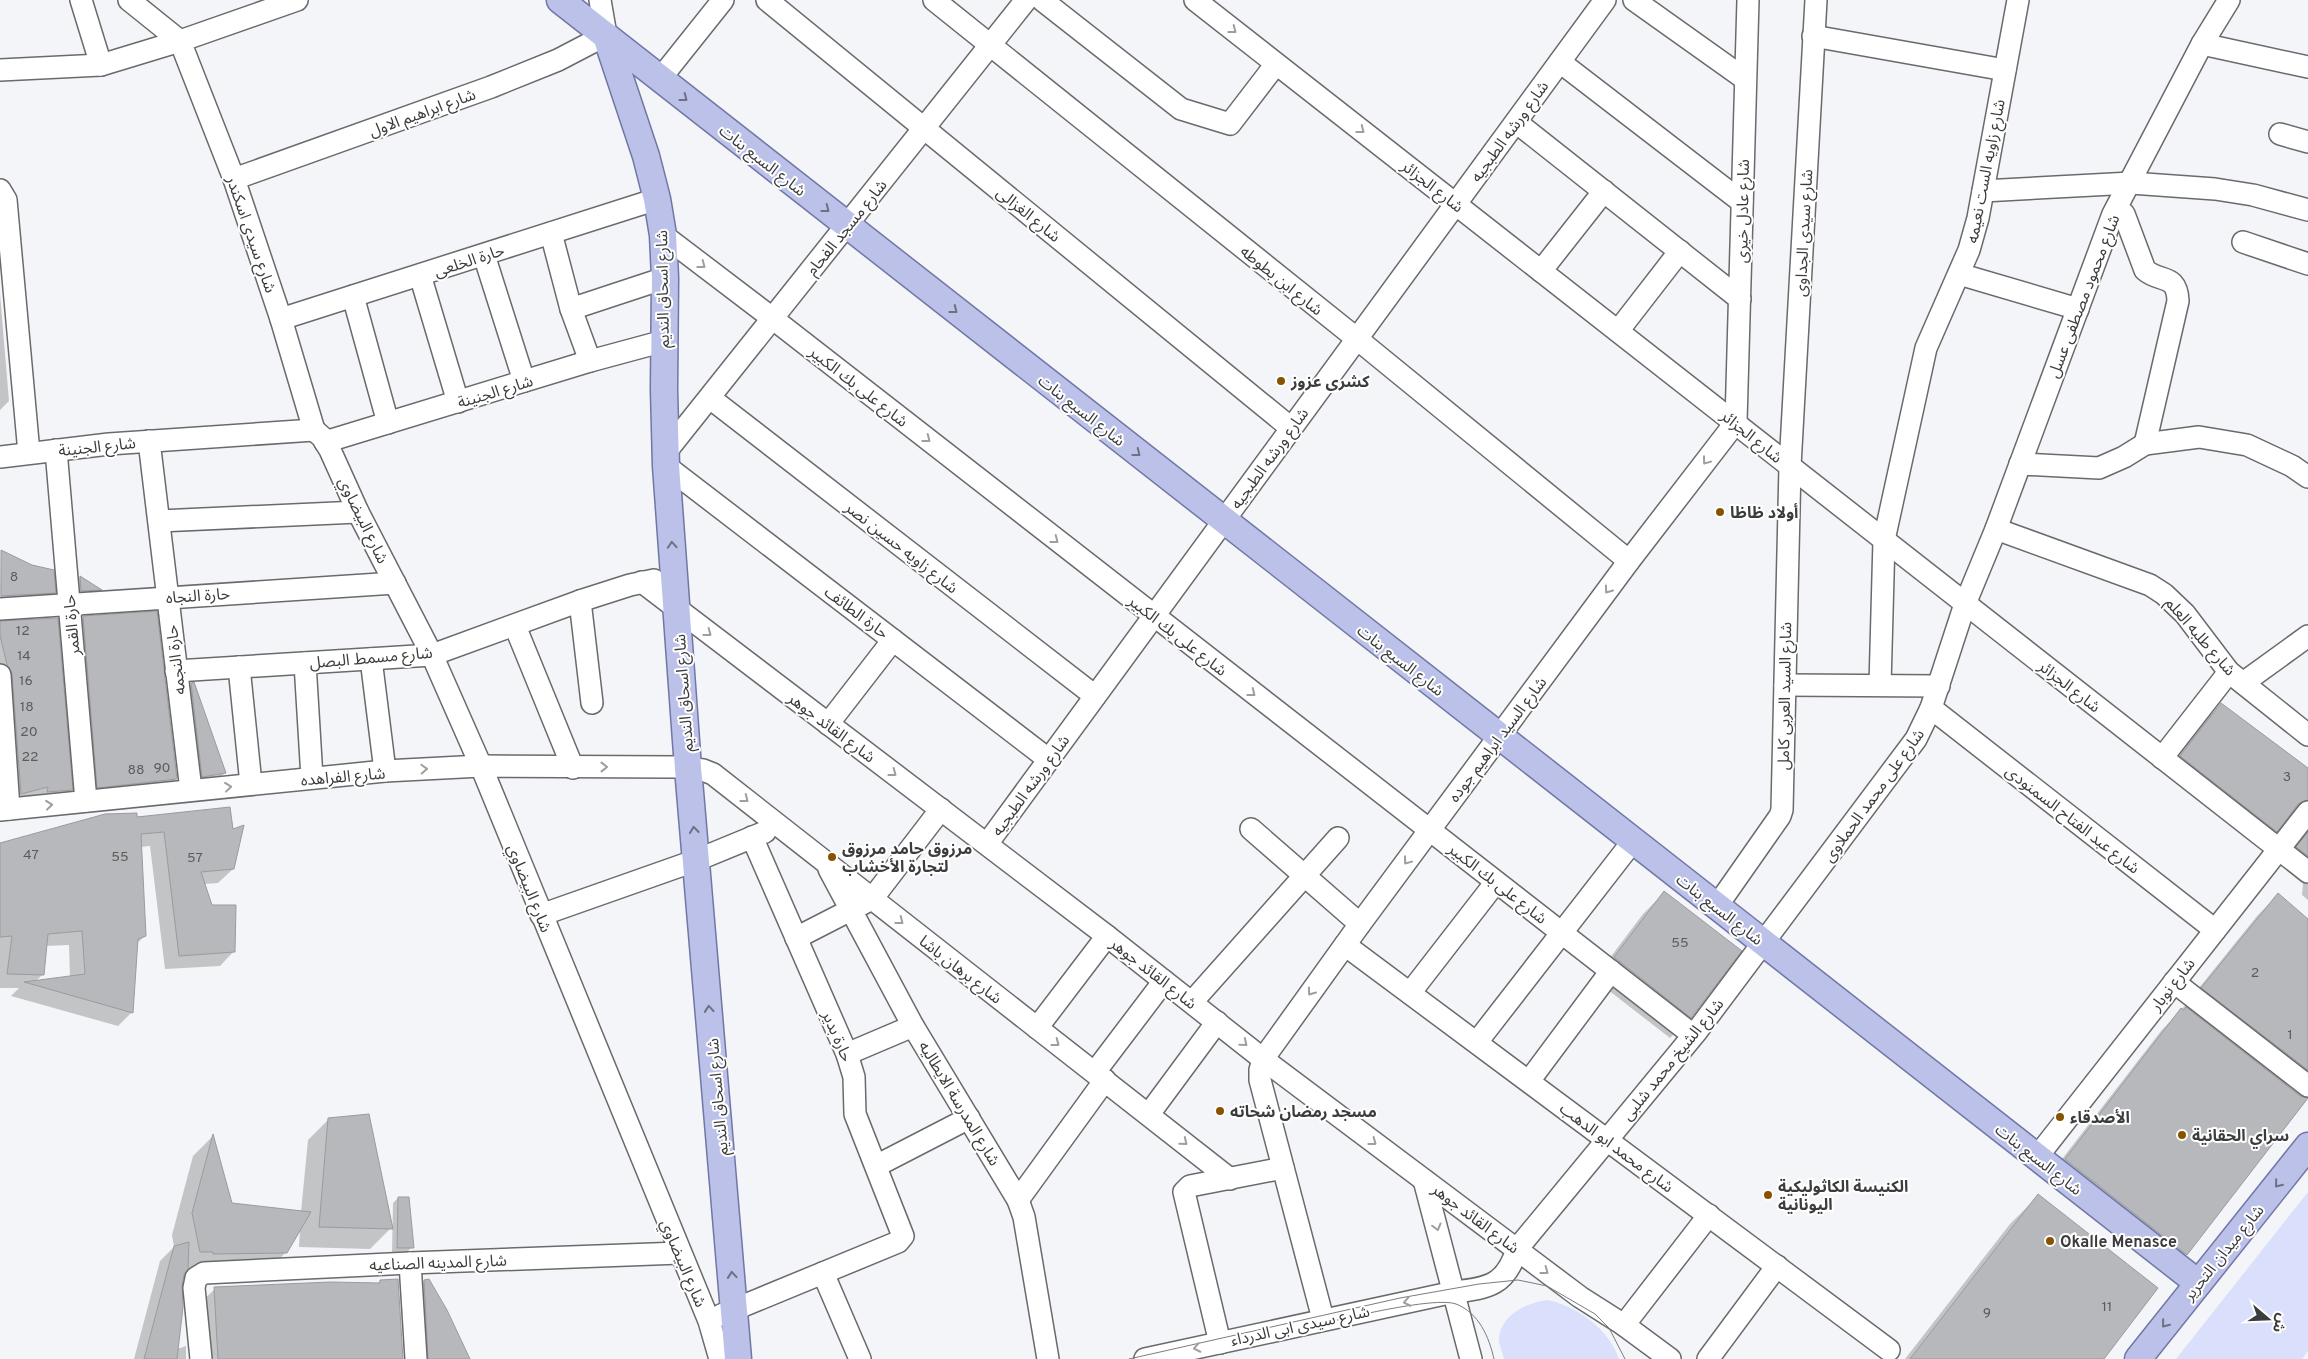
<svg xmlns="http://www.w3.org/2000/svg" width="2308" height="1359" font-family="Overpass,'Noto Sans Arabic',sans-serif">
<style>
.green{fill:#dadffb}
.shadow{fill:#0003;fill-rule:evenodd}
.building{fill:#b7b8bb;stroke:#9a9b9e}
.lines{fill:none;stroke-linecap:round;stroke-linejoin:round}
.minor-casing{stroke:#6a6a6d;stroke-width:24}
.major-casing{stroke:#7177a4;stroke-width:29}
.minor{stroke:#fff;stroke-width:21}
.major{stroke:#bbc1e9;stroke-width:26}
.tram{stroke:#7c7c7e;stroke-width:1}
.oneway{stroke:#9e9e9e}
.oneway2{stroke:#6f7182}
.poi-dot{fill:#885200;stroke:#fff;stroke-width:2}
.labels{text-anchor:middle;stroke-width:4;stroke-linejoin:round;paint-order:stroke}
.number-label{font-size:14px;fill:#5b5b5c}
.street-label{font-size:16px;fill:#3c3c3d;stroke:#fff}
.poi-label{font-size:16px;font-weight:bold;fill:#3c3c3d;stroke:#fff;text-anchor:start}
</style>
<rect width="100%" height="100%" fill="#f4f5f8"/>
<g class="green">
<polygon points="2308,1192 2308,1351 2302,1359 2176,1359"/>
<path d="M1547 1300C1577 1306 1609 1329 1619 1359H1504C1503 1353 1499 1346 1499 1340 1500 1315 1526 1303 1547 1300Z"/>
</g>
<g class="shadow">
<polygon points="0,294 9,401 0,410"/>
<polygon points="1,551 31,567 54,592 44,603 0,606"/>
<polygon points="80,577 100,590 91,600 71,601 70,587"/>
<polygon points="83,617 176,779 162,792 84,801 70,631"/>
<polygon points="0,622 71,790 57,804 7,808 0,706"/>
<polygon points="191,684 225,773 214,783 192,787 181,694"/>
<polygon points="2221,704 2308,771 2308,900 2302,895 2303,884 2280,865 2301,838 2303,826 2291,816 2287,817 2259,848 2163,773 2204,722"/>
<path d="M229 808 233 869 218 883 204 884 211 906 234 951 220 966 165 969 150 846 140 847 145 936 136 944 132 1012 118 1026 11 996 19 988H0V844L135 818ZM69 945 70 977 35 982 43 974 45 946Z"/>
<polygon points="1664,893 1690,1017 1670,1038 1594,979 1643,914"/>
<polygon points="2278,895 2308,920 2308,1098 2186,1254 2165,1275 2045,1181 2161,1031 2182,1009 2257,916"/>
<polygon points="329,1119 391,1228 370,1249 299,1247 300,1229 286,1252 265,1274 184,1272 177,1349 186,1346 186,1359 134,1359 160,1261 174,1247 172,1235 193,1156 213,1136 231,1204 301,1212 308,1140"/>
<polygon points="2038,1196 2102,1359 1905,1359 2010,1224"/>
<polygon points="398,1198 412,1247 407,1252 392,1253 393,1203"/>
<polygon points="380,1281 402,1359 202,1359 199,1304 215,1289 377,1284"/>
<polygon points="424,1281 468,1359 412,1359 409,1296"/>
</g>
<g class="building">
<polygon points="1,550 32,565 54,570 56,593 1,596"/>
<polygon points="80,576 102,590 81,591"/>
<polygon points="157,611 177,779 97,788 83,616"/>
<polygon points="58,618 73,790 47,792 48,787 21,794 12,674 7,665 0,635 0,621"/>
<polygon points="194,682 226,773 202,777 191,683"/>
<polygon points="2221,703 2308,768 2308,800 2298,804 2277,832 2180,756"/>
<polygon points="230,807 233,829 244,825 234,869 201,872 212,905 236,905 235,952 179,956 164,832 141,834 146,936 138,939 133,1013 24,982 85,974 82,931 48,934 44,975 7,974 12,936 0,937 0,843 105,814 137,813 137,817"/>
<polygon points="2308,832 2308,856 2296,847"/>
<polygon points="1664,891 1742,951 1691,1018 1614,957"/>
<polygon points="2278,893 2308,919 2308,1070 2201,988"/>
<polygon points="2186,1007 2300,1096 2308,1098 2187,1255 2065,1159 2181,1008 2184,1010"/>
<polygon points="369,1114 393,1229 319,1227 328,1118"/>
<polygon points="213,1134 232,1203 311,1212 287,1253 213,1254 213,1252 200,1252 192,1213"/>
<polygon points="2038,1194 2158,1288 2104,1359 1910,1359"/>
<polygon points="398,1197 409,1197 414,1248 397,1248"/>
<polygon points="189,1242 188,1269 184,1275 182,1286 183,1307 177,1359 144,1359 174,1246"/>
<polygon points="398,1279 403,1359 218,1359 214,1287 330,1282 380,1283 380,1280"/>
<polygon points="429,1279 447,1310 470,1359 428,1359 424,1280"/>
</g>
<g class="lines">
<defs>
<g id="minor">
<polyline points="81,0 101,65"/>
<polyline points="129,0 180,41 234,179 281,319 314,430"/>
<polyline points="767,0 1291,428"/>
<polyline points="934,0 1356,338 1629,561"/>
<polyline points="1042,0 1181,109 1230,124 1276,64"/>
<polyline points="1195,0 2308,872"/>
<polyline points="1634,0 1745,79"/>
<polyline points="1813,36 2005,70"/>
<polyline points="2202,44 2308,67"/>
<polyline points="1560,62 1742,202"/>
<polyline points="0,70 101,65 180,41 297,0"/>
<polyline points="660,79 723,0"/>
<polyline points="1516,122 1740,299"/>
<polyline points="2280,134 2308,142"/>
<polyline points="234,179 491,87 558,60 606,35 600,0"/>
<polyline points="0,190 6,200 29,453"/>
<polyline points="1983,191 2131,183 2215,189 2253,195 2308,210"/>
<path d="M2116 209 2124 214 2145 270C2160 283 2177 273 2178 301L2145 444"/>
<polyline points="551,233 571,309 590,361"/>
<polyline points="663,235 772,318 1693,1035"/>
<polyline points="2243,242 2308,264"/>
<polyline points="484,255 524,381"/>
<polyline points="1541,271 1604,191"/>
<polyline points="1959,274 2078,309"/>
<polyline points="420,275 458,402"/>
<polyline points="353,296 388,423"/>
<polyline points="571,309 665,278"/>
<polyline points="281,319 657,199"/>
<polyline points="1618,331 1680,251"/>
<polyline points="710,398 1095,696"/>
<polyline points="314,430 322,437 330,450 358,512 432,655 481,766 709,1321 720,1359"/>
<polyline points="149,441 191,790"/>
<polyline points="325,442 590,361 664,341"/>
<polyline points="56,450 86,801"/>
<polyline points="665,453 1026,0"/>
<polyline points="0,457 109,444 314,430"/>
<polyline points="2020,464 2099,468 2124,457 2145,444 2199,437 2247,445 2292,466 2308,477"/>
<polyline points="666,466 1048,759"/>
<polyline points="159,521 358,512"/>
<polyline points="1996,529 2150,585 2164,594 2185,614 2229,672 2308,735"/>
<polyline points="642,582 1107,936 1263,1059 1580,1297 1624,1325 1670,1359"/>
<polyline points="580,601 592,703"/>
<polyline points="0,609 395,583"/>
<polyline points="515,626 573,768"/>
<polyline points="371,659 385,771"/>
<polyline points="305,663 312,778"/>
<polyline points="239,667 251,784"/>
<polyline points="176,671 432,655 580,601 630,585 654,580"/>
<polyline points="0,675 9,809"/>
<polyline points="2243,683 2308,636"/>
<polyline points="1785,685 1939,686"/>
<polyline points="1880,685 1884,540 1926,348 1969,250 1978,218 2018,0"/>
<polyline points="1931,708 2215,930"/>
<polyline points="828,724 893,640"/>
<polyline points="2162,758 2229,672"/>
<polyline points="0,810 385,771 481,766 677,767 703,770 713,774 1230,1179"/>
<polyline points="1251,829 1360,924"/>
<polyline points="987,844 1605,0"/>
<polyline points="829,869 913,1026 1018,1200 1024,1217 1048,1359"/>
<polyline points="1717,906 1780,816 1782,810 1790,466 1816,0"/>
<polyline points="541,915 697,860 765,832"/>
<polyline points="796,938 872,899 941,809"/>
<polyline points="1345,945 1889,1350"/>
<polyline points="2174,982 2308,1086"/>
<polyline points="1410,993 1496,882"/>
<polyline points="1192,1002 1338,838"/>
<polyline points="1037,1028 1107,936"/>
<polyline points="1477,1042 1633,841"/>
<polyline points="847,1054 913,1026"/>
<polyline points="1095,1072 1164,981"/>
<polyline points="1529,1081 1611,971"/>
<polyline points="1149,1114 1217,1022"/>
<polyline points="2037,1157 2308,812"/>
<polyline points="876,1166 969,1118"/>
<polyline points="1424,1180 1471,1359"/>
<polyline points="1018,1200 1105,1080"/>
<polyline points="410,1263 416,1359"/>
<polyline points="823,1273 860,1359"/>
<polyline points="721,1315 898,1242 903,1236 855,1114 854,1077 847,1054 752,837"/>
<polyline points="1323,1319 1260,1080 1260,1070 1263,1059 1360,924 1629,561 1736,422 1748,0"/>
<polyline points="1624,1325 1709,1215"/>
<polyline points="1220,1343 1184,1192 1190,1186 1283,1168"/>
<polyline points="201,1359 194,1288 196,1278 204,1273 410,1263 680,1253"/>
<path d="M1145 1359 1454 1292C1489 1288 1506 1285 1517 1249L1697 1031 1916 739 1931 708 1965 604 1996 529 2113 214 2202 44 2229 0"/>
<polyline points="1708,1359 1777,1266"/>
</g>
<g id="major">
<polyline points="560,0 2198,1283"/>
<polyline points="606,36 646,156 657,199 663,235 665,278 664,390 666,466 688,768 738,1359"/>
<polyline points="2138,1359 2308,1146"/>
</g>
</defs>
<use href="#minor" class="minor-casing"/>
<use href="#major" class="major-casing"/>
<use href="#minor" class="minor"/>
<use href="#major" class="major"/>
<g class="tram">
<path d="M1316 1325C1342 1319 1435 1296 1456 1304 1479 1313 1489 1337 1494 1359"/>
<polyline points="1129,1359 1400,1298 1479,1284 1518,1280 1547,1286 1595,1314 1609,1328 1625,1359"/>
</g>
</g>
<defs><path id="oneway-chevron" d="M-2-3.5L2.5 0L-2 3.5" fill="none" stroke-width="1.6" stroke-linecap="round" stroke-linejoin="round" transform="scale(1.25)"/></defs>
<g class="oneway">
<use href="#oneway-chevron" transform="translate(1233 30) rotate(38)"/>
<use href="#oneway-chevron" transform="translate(1361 130) rotate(38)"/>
<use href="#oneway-chevron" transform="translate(702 265) rotate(37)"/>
<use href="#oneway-chevron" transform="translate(927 439) rotate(38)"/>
<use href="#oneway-chevron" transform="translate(1706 461) rotate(127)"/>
<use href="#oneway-chevron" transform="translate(1055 540) rotate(38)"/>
<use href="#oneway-chevron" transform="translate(1608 590) rotate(126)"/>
<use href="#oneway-chevron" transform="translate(708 633) rotate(37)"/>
<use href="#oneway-chevron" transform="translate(1252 693) rotate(38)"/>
<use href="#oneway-chevron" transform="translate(604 767)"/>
<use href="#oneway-chevron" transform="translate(424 769) rotate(-3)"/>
<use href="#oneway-chevron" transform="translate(893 773) rotate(37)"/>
<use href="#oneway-chevron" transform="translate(228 787) rotate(-6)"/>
<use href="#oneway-chevron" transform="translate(745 799) rotate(38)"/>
<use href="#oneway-chevron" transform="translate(49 805) rotate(-6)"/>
<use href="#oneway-chevron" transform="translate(1407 861) rotate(127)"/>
<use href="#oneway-chevron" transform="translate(900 921) rotate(38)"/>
<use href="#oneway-chevron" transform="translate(1311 992) rotate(126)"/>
<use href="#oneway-chevron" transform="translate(1056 1043) rotate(37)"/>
<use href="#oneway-chevron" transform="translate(1244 1043) rotate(39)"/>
<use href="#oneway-chevron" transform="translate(1184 1142) rotate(39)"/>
<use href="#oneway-chevron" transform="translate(1373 1142) rotate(37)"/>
<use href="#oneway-chevron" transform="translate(1437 1227) rotate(75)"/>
<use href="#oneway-chevron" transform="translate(1545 1271) rotate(37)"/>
<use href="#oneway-chevron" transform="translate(1407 1302) rotate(168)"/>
<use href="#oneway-chevron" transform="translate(1197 1348) rotate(168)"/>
</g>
<g class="oneway2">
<use href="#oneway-chevron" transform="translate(684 98) rotate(38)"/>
<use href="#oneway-chevron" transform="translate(826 209) rotate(38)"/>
<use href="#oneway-chevron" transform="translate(954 310) rotate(38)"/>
<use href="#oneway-chevron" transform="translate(1137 453) rotate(38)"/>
<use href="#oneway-chevron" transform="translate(672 545) rotate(-94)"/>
<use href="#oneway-chevron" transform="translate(694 830) rotate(-96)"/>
<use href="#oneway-chevron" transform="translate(709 1009) rotate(-95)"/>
<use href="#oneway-chevron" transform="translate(2278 1184) rotate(129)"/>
<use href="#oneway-chevron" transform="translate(732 1275) rotate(-95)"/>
<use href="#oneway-chevron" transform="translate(2165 1324) rotate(129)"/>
</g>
<g class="poi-dot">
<circle cx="1281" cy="381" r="5"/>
<circle cx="1720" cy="512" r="5"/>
<circle cx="832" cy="857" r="5"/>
<circle cx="1220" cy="1111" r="5"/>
<circle cx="2060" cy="1117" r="5"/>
<circle cx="2182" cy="1135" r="5"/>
<circle cx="1768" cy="1195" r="5"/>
<circle cx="2050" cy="1241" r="5"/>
</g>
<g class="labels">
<g class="number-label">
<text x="14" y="581">8</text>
<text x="23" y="635">12</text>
<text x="24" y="660">14</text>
<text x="26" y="685">16</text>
<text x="27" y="711">18</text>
<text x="29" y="736">20</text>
<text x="30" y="761">22</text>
<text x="162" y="772">90</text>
<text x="136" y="774">88</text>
<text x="2287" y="781">3</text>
<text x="31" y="859">47</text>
<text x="120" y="861">55</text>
<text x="195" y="862">57</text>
<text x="1680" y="947">55</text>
<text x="2255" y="977">2</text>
<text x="2290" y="1039">1</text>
<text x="2107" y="1311">11</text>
<text x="1987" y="1317">9</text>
</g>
<g class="street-label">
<text transform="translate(422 112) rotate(-20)" y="6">شارع ابراهيم الاول</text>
<text transform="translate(1509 131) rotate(-54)" y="6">شارع ورشه الطبجيه</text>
<text transform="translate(763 160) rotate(38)" y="6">شارع السبع بنات</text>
<text transform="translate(1985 171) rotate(-79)" y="6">شارع زاويه الست نعيمه</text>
<text transform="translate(1433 186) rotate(38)" y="6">شارع الجزائر</text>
<text transform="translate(1742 211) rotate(-89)" y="6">شارع عادل خيرى</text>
<text transform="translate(1029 214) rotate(39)" y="6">شارع الغزالى</text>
<text transform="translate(846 227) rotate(-51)" y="6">شارع مسجد الفحام</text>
<text transform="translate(1803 233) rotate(-87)" y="6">شارع سيدى الجداوى</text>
<text transform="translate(252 234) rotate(71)" y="6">شارع سيدى اسكندر</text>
<text transform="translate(469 260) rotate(-18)" y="6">حارة الخلعى</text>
<text transform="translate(1282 280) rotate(39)" y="6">شارع ابن بطوطه</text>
<text transform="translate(662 289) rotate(-91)" y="6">شارع اسحاق النديم</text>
<text transform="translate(2083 296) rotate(-69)" y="6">شارع محمود مصطفى عسل</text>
<text transform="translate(859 386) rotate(38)" y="6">شارع على بك الكبير</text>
<text transform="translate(495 391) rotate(-17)" y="6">شارع الجنينة</text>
<text transform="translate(1082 410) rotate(38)" y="6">شارع السبع بنات</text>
<text transform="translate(1752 436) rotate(39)" y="6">شارع الجزائر</text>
<text transform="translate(97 446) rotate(-6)" y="6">شارع الجنينة</text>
<text transform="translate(1269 458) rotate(-54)" y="6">شارع ورشه الطبجيه</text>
<text transform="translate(364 520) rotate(64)" y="6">شارع البيضاوي</text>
<text transform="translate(902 547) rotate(38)" y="6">شارع زاويه حسين نصر</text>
<text transform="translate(198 595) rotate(-4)" y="6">حارة النجاه</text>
<text transform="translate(857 612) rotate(37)" y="6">حارة الطائف</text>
<text transform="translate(71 625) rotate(-95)" y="6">حارة القمر</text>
<text transform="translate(1178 635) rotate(38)" y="6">شارع على بك الكبير</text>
<text transform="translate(2201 636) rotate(49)" y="6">شارع طلبه العلم</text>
<text transform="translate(371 657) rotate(-5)" y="6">شارع مسمط البصل</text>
<text transform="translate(175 660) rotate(-97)" y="6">حارة النجمه</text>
<text transform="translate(1401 660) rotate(38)" y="6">شارع السبع بنات</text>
<text transform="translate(2070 686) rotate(38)" y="6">شارع الجزائر</text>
<text transform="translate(683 693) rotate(-94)" y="6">شارع اسحاق النديم</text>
<text transform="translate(1784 696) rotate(-89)" y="6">شارع السيد العربى كامل</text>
<text transform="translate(832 727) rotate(37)" y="6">شارع القائد جوهر</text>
<text transform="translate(1497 739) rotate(-53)" y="6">شارع السيد ابراهيم جوده</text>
<text transform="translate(343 776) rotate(-5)" y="6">شارع الفراهده</text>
<text transform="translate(1030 785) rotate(-54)" y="6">شارع ورشه الطبجيه</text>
<text transform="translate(1873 795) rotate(-54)" y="6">شارع على محمد الحملاوى</text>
<text transform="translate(2073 819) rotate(38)" y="6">شارع عبد الفتاح السمنودى</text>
<text transform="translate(1498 883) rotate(38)" y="6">شارع على بك الكبير</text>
<text transform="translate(530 888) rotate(68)" y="6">شارع البيضاوي</text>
<text transform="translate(1720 909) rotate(38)" y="6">شارع السبع بنات</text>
<text transform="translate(961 969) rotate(38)" y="6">شارع برهان باشا</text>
<text transform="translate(1154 973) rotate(38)" y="6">شارع القائد جوهر</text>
<text transform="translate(2172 984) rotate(-52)" y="6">شارع نوبار</text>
<text transform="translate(838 1036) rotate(67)" y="6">حارة بدير</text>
<text transform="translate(1672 1059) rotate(-51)" y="6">شارع الشيخ محمد شلبى</text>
<text transform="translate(717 1097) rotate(-95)" y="6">شارع اسحاق النديم</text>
<text transform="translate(960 1103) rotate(59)" y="6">شارع المدرسة الايطاليه</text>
<text transform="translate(1617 1147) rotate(37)" y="6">شارع محمد ابو الدهب</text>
<text transform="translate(2039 1159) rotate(38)" y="6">شارع السبع بنات</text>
<text transform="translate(1476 1218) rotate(37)" y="6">شارع القائد جوهر</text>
<text transform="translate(2223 1252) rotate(-51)" y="6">شارع ميدان التحرير</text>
<text transform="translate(438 1262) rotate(-2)" y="6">شارع المدينه الصناعيه</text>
<text transform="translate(684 1263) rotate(67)" y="6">شارع البيضاوي</text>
<text transform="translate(1300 1325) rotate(-12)" y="6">شارع سيدى ابى الدرداء</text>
</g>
<g class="poi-label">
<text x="1291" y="387">كشرى عزوز</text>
<text x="1730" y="518">أولاد ظاظا</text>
<text x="842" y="854">مرزوق حامد مرزوق<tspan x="842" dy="18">لتجارة الأخشاب</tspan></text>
<text x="1230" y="1117">مسجد رمضان شحاته</text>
<text x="2070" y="1123">الأصدقاء</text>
<text x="2192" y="1141">سراي الحقانية</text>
<text x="1778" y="1192">الكنيسة الكاثوليكية<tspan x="1778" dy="18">اليونانية</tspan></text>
<text x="2060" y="1247">Okalle Menasce</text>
</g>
</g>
<g transform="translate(2268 1319) rotate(109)" stroke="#ffffff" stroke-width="4" paint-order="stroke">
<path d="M0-4L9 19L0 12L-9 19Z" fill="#3c3c3d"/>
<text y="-8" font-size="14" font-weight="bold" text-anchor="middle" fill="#3c3c3d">ش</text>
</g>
</svg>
